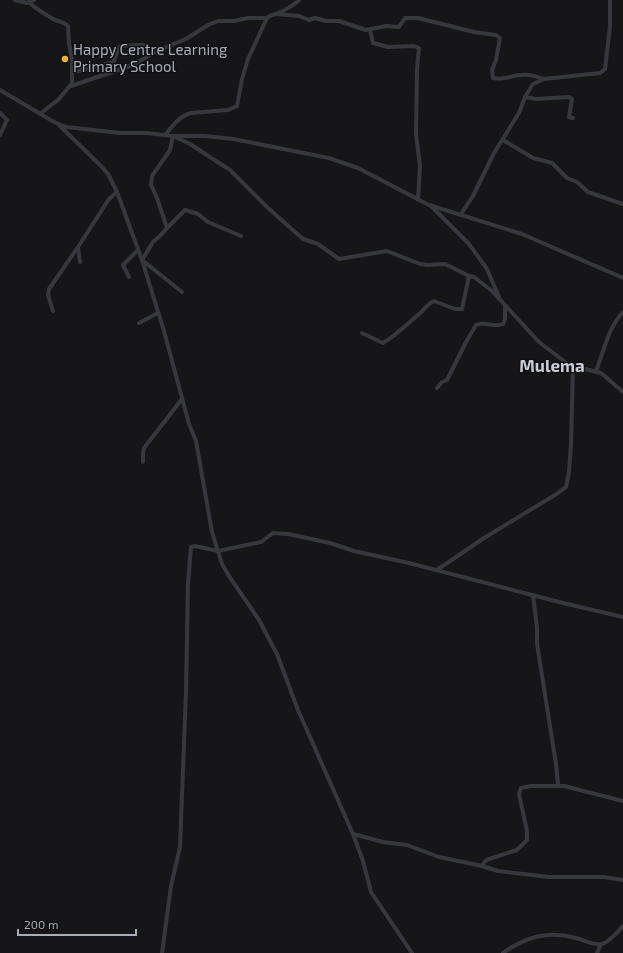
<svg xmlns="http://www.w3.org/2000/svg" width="623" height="953" font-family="'Exo 2',sans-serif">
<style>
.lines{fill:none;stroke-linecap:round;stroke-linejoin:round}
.minor{stroke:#37383d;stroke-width:4}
.poi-dot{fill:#f2b134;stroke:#111113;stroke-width:1.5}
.labels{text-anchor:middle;stroke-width:3;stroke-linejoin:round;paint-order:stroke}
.poi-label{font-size:15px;fill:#a8adb8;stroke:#111113;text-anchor:start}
.quarter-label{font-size:17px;font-weight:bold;fill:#c9ccd4;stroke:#111113}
</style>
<rect width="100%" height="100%" fill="#161618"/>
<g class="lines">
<g class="minor">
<polyline points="15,0 27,3 34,0"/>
<path d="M29 2C33 7 48 16 53 19 59 22 63 21 68 26L69 43 72 60V83L59 99 40 114"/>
<path d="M276 14 299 16 309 20 315 18 326 21H339L366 30 386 26 399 27 405 18H418L474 32 496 35 500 38 496 60 492 70 493 78C507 81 509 75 522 75 530 74 537 77 544 79"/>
<polyline points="370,30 373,43 388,47 414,46 419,48 417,69 416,134 420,166 418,200"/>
<polyline points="72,73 74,72 110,63 113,64 119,47 121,46 144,45"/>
<polyline points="71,86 133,65 159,50 186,39 208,25 218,21 234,21 248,18 267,18"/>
<polyline points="0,90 54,122 66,127 120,133 147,133 173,136 205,136 233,139 329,158 358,168 429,205 522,234 623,278"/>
<polyline points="525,97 536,99 569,97 572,99 569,117 573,118"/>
<polyline points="0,113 7,120 0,135"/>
<polyline points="59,125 101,166 108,174 117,192 142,260 164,331 189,424 196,441 212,532 222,564 229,576 259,620 277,654 298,710 353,834 363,861 371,892 412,953"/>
<path d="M166 134C173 125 180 116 191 113L228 110 237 106 242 79 248 59 267 18C270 15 272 15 276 14 282 12 294 5 299 0"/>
<polyline points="503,140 533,158 552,163 567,178 577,182 588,192 623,204"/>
<polyline points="430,205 469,244 487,269 499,297"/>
<polyline points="461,214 473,196 494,153 519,113 525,97 533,84 544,79 600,73 605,69 610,27 610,0"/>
<polyline points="167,228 185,210 198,214 208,222 241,236"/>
<polyline points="78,248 80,262"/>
<polyline points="129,277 123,265 138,250"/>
<polyline points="182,292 142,260 153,242 161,235 167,228 157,198 151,185 152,176 170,150 173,136 190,144 230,170 268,208 303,239 318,244 339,259 387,251 420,264 428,265 445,264 469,276 474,277 492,291 539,342 569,365 601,373 623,392"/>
<polyline points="53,311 48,295 49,289 78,247 109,199 117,192"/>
<polyline points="139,323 158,313"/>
<path d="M362 333 383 343C396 335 406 325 418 315 424 310 427 304 434 301L455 309H462L469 276"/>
<path d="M596 371C604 351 608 328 623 312"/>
<path d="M437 388 442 382 447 380 466 342 476 325C485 321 494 328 503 324L505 319V306"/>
<polyline points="143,462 143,453 144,448 182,399"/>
<polyline points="437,570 484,538 555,495 566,487 569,472 571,444 573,366"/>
<polyline points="533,595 537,628 537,644 556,764 558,785"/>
<polyline points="353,834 383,842 407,845 439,857 482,866 498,871 549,877 604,877 623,880"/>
<polyline points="482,866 485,861 489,859 517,850 527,840 527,831 519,794 521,788 531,786 564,786 623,801"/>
<polyline points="162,953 171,886 180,847 186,692 188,584 191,547 195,546 218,551 261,542 273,533 288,534 330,543 354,551 409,563 559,602 623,617"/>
<path d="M503 953C526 937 548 930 576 938 584 940 594 946 602 944 611 941 617 932 623 926"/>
<polyline points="597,953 601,944"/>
</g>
</g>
<circle class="poi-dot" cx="65" cy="59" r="4"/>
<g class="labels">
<g class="poi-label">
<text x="73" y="55">Happy Centre Learning<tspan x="73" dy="17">Primary School</tspan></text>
</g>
<g class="quarter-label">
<text x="552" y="372">Mulema</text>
</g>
</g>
<path d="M18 929v6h118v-6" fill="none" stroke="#a8adb8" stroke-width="2"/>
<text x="24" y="929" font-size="12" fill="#a8adb8" stroke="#111113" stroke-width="3" paint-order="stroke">200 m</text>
</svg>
